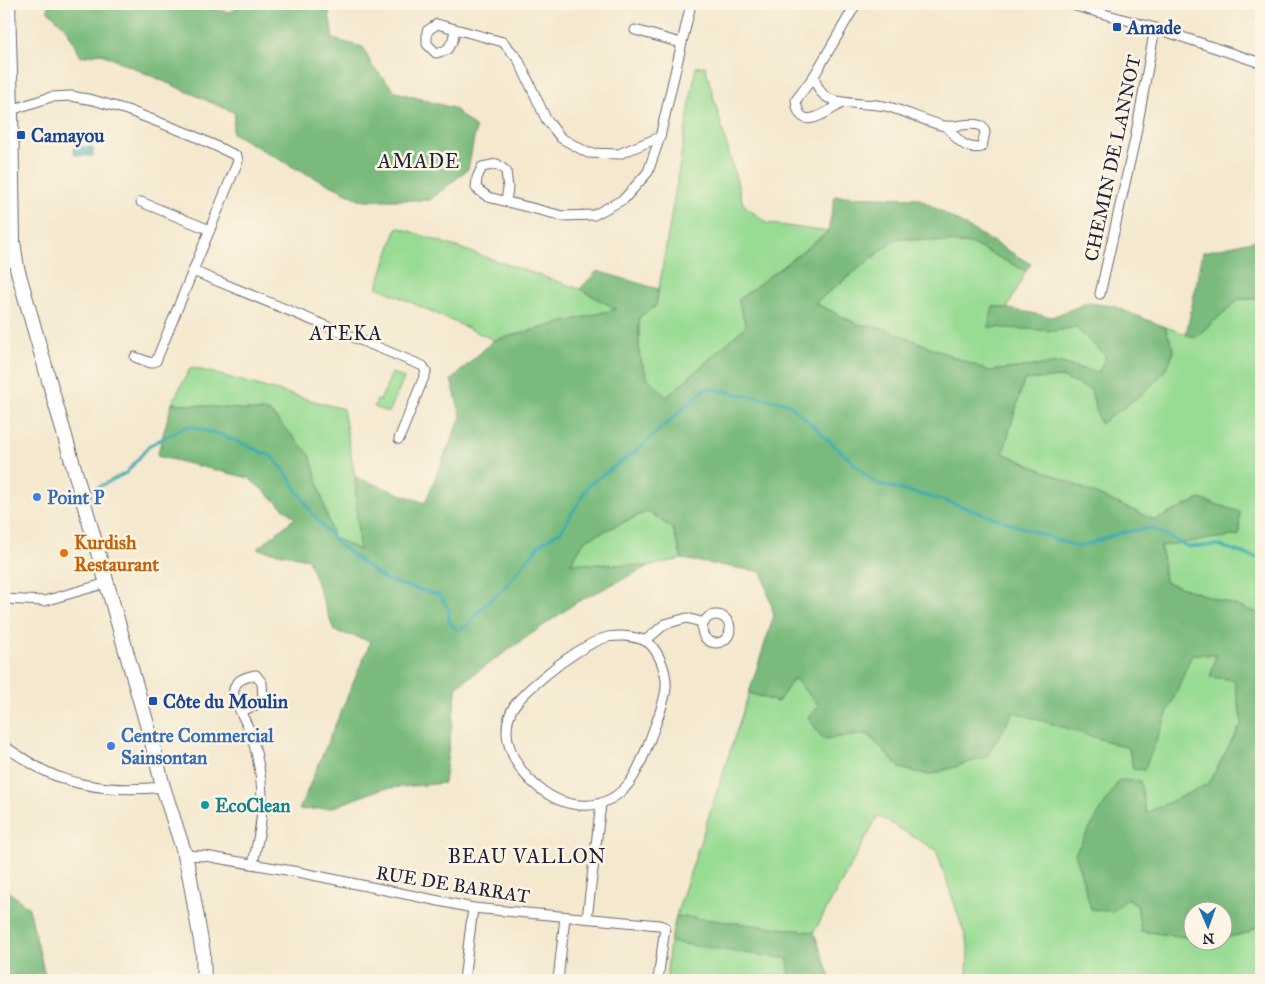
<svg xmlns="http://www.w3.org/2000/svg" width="1265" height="984" font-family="'IM FELL Great Primer',serif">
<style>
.green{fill:#98db93;stroke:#5d7e67}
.forest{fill:#7abb7d;stroke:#4e6e5c}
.water{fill:#3bacb4;stroke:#2e6778}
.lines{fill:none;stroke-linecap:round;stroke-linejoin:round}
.stream{stroke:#3bacb4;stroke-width:3}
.street-casing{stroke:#6c676e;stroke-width:11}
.primary-casing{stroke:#6c676e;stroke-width:16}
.street{stroke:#fff;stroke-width:9}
.primary{stroke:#fff;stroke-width:14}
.transit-dot{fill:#1a4fb4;stroke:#fcf5e5;stroke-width:2}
.shop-dot{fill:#3f7fe0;stroke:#fcf5e5;stroke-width:2}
.food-dot{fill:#e8710a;stroke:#fcf5e5;stroke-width:2}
.culture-dot{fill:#0f9aa8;stroke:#fcf5e5;stroke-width:2}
.labels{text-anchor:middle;stroke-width:5;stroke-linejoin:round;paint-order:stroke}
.transit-label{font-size:19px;font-weight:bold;fill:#164399;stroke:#fcf5e5;text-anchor:start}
.street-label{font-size:19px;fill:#22223b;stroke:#fcf5e5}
.shop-label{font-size:19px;font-weight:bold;fill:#366cbe;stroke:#fcf5e5;text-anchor:start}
.food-label{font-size:19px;font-weight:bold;fill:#c56008;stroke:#fcf5e5;text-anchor:start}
.culture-label{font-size:19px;font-weight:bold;fill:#0d838f;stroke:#fcf5e5;text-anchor:start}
.neighbourhood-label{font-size:20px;letter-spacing:1px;fill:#22223b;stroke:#fcf5e5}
</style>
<rect width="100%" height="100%" fill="#fcf5e5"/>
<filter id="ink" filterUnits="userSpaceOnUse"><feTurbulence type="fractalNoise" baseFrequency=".02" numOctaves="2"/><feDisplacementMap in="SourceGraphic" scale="10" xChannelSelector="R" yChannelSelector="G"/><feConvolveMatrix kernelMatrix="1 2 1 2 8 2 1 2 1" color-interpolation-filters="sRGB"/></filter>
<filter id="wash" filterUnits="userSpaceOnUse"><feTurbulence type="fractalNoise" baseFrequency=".0096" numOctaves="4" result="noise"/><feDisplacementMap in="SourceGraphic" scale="20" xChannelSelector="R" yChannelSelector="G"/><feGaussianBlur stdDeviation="1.12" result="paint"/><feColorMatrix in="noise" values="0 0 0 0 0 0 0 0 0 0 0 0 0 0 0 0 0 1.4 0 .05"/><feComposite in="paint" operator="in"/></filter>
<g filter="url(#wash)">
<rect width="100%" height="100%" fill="#f4e8ce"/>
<g class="green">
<polygon points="705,66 743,204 766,223 828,232 738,300 746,326 667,397 647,377 639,355 639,317 656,306 696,67"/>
<polygon points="397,227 580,289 616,309 494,340 377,287"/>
<polygon points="897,238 972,244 1026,271 1007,309 993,306 1055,331 1075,327 1106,356 1098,373 1061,363 989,371 883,328 857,324 815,303"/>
<polygon points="1239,299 1261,299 1261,614 1165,582 1161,545 1239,535 1200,499 1155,520 1003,453 1024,380 1061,377 1091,390 1100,423 1173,349 1165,327 1196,337"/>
<polygon points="191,367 343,409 355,477 359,550 333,537 310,455 270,412 172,403"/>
<polygon points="392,373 404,378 389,413 374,407 377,400 380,401"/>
<polygon points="648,511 673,529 682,559 649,566 570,563 585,540"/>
<polygon points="1192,654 1216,655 1234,679 1242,723 1208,784 1146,813 1112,912 1127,898 1137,905 1141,931 1192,938 1192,942 1222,942 1223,938 1248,933 1261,924 1261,980 967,980 968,944 936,850 878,816 814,932 676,916 749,693 778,702 794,678 819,706 823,739 868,734 900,768 929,775 986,757 1014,711 1129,748 1133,769"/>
<polygon points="670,942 788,959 790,980 666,980"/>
</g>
<g class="forest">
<polygon points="48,4 187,4 189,6 230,12 244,4 328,5 333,39 363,47 372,66 396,92 453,108 476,128 468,169 430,200 361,200 293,167 232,133 235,113 100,53 81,57 66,28 48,11"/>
<path d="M835 196 918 198 1031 264 1026 271 972 244 897 238 815 303 857 324 883 328 989 371 1061 363 1098 373 1106 356 1075 327 1055 331 988 327 993 306 1052 317 1087 303 1113 306 1165 327C1167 334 1173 343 1173 350 1172 378 1121 409 1100 424L1091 390 1061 377 1024 380 1003 453 1155 520 1200 499 1240 512 1239 535 1161 546 1165 582 1261 614V888L1255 898 1261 924 1248 933 1223 938 1222 912H1192V938L1141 931 1137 905 1128 898 1112 912 1091 909 1075 853 1119 780 1140 781 1146 813 1208 784 1242 723 1234 680 1210 677 1216 655 1192 654 1144 770 1133 769 1129 748 1014 712 986 757 929 775 900 768 868 734 823 739 808 717 819 706 794 678 778 702 749 693 774 615 762 572 682 559 673 529 648 511 585 540 571 563 649 566 577 602 457 686 444 783 381 789 331 808 299 810 371 641 334 631 308 559 257 549 295 518 249 478 157 456 172 403 270 412 310 455 333 537 359 550 355 477 425 503 461 416 451 380 494 340 616 309 580 289 597 271 658 289 656 306 639 317V355L647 377 667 397 746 326 738 300 828 232Z"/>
<polygon points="1261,239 1261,299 1239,299 1196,337 1186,335 1203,252"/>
<polygon points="4,888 29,908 46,980 4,980"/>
<polygon points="676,916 814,932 831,980 790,980 788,959 670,942"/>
</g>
<polygon class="water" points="74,147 93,147 93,156 75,155 73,151"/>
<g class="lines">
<polyline class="stream" points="93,490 126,473 150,445 187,426 219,434 271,456 283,469 312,513 336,542 385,580 439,595 449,609 449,621 457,630 468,625 480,609 506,586 540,544 561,531 589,485 637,450 706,388 788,403 875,483 946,501 1078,547 1124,532 1152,528 1188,547 1217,545 1261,559"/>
</g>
</g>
<g filter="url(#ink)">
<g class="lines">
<defs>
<g id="street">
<path d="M856 4 814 76C816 84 820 94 828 98 846 106 869 102 889 107 907 112 925 121 944 126 957 128 969 121 982 126L985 132 982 147C964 151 957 138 946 126"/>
<polyline points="1068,4 1155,28 1261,63"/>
<polyline points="455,29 453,40 447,50 436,53 427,44 427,31 437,24 503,42 518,59 546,119 561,138 588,153 619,154 660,137"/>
<polyline points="635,30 681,43"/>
<path d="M814 76 796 100C799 134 825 113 842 103"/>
<polyline points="4,110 11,110 51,97 71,96 93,100 127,110 192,135 237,156 238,161 156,361 151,363 135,357"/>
<polyline points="506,201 508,188 506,171 497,164 482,167 477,178 476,188 488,197 563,216 594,215 624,199 648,172 660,137 691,4"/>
<polyline points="141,202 210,230"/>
<polyline points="193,271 423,366 426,372 399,439"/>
<polyline points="1100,294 1135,139 1155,28"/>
<polyline points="4,599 44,601 107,583"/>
<circle cx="716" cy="629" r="14"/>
<path d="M623 636C632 637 644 638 651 645 660 655 667 673 666 687 665 702 657 720 652 734 646 750 640 768 630 782 606 813 568 811 539 788 516 770 496 735 514 706 523 693 535 684 547 674 560 663 590 641 608 637 613 636 618 636 623 636Z"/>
<polyline points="645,641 665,624 687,618 704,623"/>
<path d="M241 711 254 706 263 697 262 683 256 675C244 677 232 681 234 695 234 702 248 725 251 734 257 754 262 778 262 799 263 821 257 843 253 864"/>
<path d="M4 746C18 755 32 765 47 772 82 789 125 791 163 787"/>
<polyline points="185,855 205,856 298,872 473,908 659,925 665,927 658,980"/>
<polyline points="587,918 601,804"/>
<polyline points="464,980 473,908"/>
<polyline points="558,980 565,917"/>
</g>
<polyline id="primary" points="8,4 11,110 13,242 17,268 152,742 163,787 185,855 190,878 203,953 204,980"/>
</defs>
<use href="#street" class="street-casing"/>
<use href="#primary" class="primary-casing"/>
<use href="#street" class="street"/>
<use href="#primary" class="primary"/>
</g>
</g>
<g class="transit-dot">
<rect x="1112" y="22" width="10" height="10" rx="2.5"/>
<rect x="16" y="130" width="10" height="10" rx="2.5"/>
<rect x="148" y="696" width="10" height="10" rx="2.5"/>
</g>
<g class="shop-dot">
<circle cx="37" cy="497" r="5"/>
<circle cx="111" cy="746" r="5"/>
</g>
<circle class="food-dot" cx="64" cy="553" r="5"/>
<circle class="culture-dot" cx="205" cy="805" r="5"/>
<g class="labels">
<g class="transit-label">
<text x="1127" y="34">Amade</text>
<text x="31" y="142">Camayou</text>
<text x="163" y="708">Côte du Moulin</text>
</g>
<g class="street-label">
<text transform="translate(1112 158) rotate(-78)" y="7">CHEMIN DE LANNOT</text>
<text transform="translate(453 884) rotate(9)" y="7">RUE DE BARRAT</text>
</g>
<g class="shop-label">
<text x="47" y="504">Point P</text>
<text x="121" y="742">Centre Commercial<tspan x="121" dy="22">Sainsontan</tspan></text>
</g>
<g class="food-label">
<text x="74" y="549">Kurdish<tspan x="74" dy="22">Restaurant</tspan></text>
</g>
<g class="culture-label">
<text x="215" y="812">EcoClean</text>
</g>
<g class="neighbourhood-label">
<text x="419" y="168">AMADE</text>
<text x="346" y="340">ATEKA</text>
<text x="527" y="863">BEAU VALLON</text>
</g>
</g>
<rect width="1265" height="984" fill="none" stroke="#fcf5e5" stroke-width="20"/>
<g transform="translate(1208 926) rotate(178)"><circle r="24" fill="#fcf5e5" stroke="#a5a1a1"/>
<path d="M0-4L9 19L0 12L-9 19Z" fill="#1f6fb2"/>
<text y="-8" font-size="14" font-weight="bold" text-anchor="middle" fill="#22223b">N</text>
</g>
</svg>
